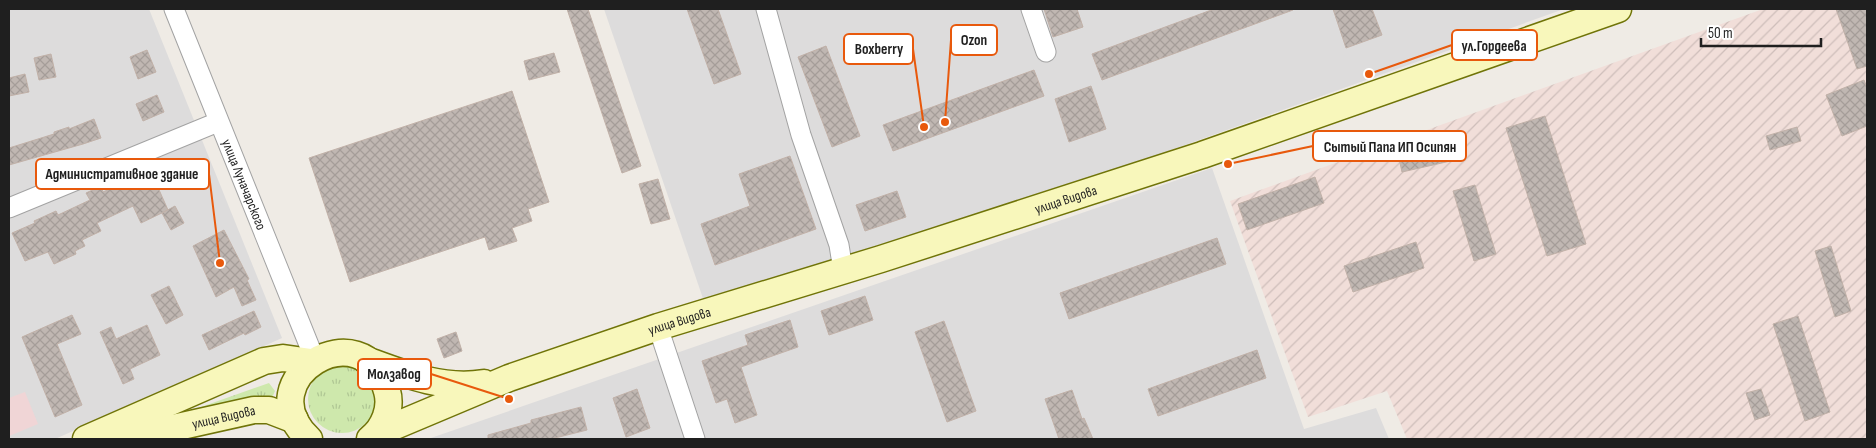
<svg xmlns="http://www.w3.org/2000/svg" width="1876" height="448" font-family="'Sofia Sans Condensed',sans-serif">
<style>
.residential{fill:#dddcdc}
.commercial{fill:#f0d5d6}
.military{fill:url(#military-furrows)}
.grass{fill:url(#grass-tufts)}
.building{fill:url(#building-cross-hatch);stroke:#c1b1a8}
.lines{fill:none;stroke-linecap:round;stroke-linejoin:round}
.street-casing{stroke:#a3a3a3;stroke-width:21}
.secondary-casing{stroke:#707408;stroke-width:29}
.street{stroke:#fff;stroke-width:19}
.secondary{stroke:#f8f7bb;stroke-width:26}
.labels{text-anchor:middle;stroke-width:4.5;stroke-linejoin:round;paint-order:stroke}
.street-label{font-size:14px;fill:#1f1f1f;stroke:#fff}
.leader{fill:none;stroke:#e8590c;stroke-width:2}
.callout-dot{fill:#e8590c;stroke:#fff;stroke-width:2}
.callout{fill:#fff;stroke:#e8590c;stroke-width:2}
.callout-label{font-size:15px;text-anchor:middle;font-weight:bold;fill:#1f1f1f}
</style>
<defs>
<pattern id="military-furrows" width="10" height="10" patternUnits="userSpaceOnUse" patternTransform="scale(1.25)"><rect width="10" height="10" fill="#f1ded9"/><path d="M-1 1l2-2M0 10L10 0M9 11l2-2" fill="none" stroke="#cebeba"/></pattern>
<pattern id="grass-tufts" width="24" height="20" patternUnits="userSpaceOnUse" patternTransform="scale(1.25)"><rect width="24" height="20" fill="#cee8ac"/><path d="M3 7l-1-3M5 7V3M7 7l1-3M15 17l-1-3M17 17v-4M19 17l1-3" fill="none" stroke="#b0c794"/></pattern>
<pattern id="building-cross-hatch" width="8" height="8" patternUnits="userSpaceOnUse" patternTransform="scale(1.25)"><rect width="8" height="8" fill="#c0b7b2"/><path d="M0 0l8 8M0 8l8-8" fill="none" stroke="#a59d99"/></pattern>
</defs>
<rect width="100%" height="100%" fill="#efebe5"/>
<g class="residential">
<polygon points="9,9 149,9 282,338 55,439 9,439"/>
<polygon points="604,9 1564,9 709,316"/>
<polygon points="1212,168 1304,429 1376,408 1389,439 428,439"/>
</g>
<polygon class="commercial" points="25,392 38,424 9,436 9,398"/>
<polygon class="military" points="1763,9 1867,9 1867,439 1407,439 1387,391 1308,417 1230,201"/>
<g class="grass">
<circle cx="342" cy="399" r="34"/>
<polygon points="269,383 275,391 272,398 125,434"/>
</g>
<g class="building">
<polygon points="567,9 588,9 641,166 622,173"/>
<polygon points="687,9 718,9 741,74 714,84"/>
<polygon points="1044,9 1077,9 1083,27 1053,37"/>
<polygon points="1214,9 1293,9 1293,10 1102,80 1092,54"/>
<polygon points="1333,9 1372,9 1382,35 1346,48"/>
<polygon points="1836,9 1867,9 1867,66 1857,69"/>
<polygon points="826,46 860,136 832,147 798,57"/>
<polygon points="147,50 156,72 138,79 130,57"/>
<polygon points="554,53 560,72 529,80 524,61"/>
<polygon points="51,54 56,77 39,80 34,58"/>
<polygon points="1034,70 1044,96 893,151 883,125"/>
<polygon points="25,74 29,92 9,96 9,78"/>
<polygon points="1864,80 1867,88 1867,126 1842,136 1826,95"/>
<polygon points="1091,86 1106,129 1069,142 1055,99"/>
<polygon points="512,91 549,202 528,209 532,221 512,228 517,241 489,250 485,237 350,282 309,158"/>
<polygon points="157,95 164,112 143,121 136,104"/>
<polygon points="1545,116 1586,244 1547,256 1506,128"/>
<polygon points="94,119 101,138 83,144 9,165 9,148 54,134 54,132 69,127 69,129"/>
<polygon points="1797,127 1801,141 1770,150 1766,136"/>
<polygon points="1449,133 1455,160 1402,172 1396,145"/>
<polygon points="790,156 816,229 715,265 701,224 750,206 739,174"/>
<polygon points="167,163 173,176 156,183 168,210 141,223 133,206 97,223 101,231 82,240 85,246 75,251 76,254 54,264 48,252 25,261 12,233 35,223 34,221 56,211 58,215 90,200 86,193 101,186 103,192"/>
<polygon points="1315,177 1324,203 1247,230 1238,204"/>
<polygon points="658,179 670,219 651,224 639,184"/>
<polygon points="1475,185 1496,254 1474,261 1453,191"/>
<polygon points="897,191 906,217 865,231 856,205"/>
<polygon points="175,206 184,223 171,230 162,213"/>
<polygon points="224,230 249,279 247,280 256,300 242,306 234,287 216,297 193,246"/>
<polygon points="1217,238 1226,264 1069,319 1060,293"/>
<polygon points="1416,242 1424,268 1353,292 1344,266"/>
<polygon points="1831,246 1851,311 1835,317 1815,251"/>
<polygon points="169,286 183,315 166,324 151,295"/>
<polygon points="865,296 873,320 829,335 821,311"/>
<polygon points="254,311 261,327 245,335 244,333 209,350 202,335"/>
<polygon points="72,315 81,334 57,344 82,405 55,417 22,337"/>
<polygon points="1798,316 1830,412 1805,421 1773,324"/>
<polygon points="790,320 798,347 741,367 757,415 735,423 727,399 716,403 702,361 748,345 745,335"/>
<polygon points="944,321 976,411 947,422 915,332"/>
<polygon points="147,325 160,355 130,369 134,379 123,384 100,332 111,327 116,339"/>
<polygon points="456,332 462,351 444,358 437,339"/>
<polygon points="1257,350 1266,378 1158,416 1148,389"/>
<polygon points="637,389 650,428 626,437 613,398"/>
<polygon points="1761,389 1770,415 1755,420 1746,393"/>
<polygon points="1072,390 1082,419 1084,418 1093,439 1059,439 1045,399"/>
<polygon points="581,407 587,430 551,439 488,439 488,435 531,423 531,420"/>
</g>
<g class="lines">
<defs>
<g id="street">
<path id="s1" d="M174 9 315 360"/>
<polyline points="766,9 801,135 839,245 843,270"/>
<polyline points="1031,9 1046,52"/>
<polyline points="9,208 218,122"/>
<polyline points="658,327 695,439"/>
</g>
<g id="secondary">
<path d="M366 360C404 374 443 390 484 383"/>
<path id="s2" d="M376 434 509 378 658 327 881 259 1202 155 1618 9"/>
<polyline points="86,439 264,361 283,358 311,362"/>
<path id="s3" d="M124 439 254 410H269L295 420"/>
<path d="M309 439C245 379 364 307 387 391 392 408 384 428 370 439"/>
</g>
</defs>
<use href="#street" class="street-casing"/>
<use href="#secondary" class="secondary-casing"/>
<use href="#street" class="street"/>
<use href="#secondary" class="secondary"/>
</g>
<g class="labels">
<g class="street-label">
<text dy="5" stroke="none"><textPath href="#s1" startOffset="189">улица Луначарского</textPath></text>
<text dy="5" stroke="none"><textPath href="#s2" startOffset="729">улица Видова</textPath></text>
<text dy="5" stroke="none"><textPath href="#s2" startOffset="324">улица Видова</textPath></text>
<text dy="5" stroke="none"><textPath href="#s3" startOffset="102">улица Видова</textPath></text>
</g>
</g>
<path class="leader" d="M945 122L951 40M1369 74L1452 45M924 127L913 49M1228 164L1313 146M220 263L209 174M509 399L431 374"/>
<g class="callout-dot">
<circle cx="945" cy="122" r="5"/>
<circle cx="1369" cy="74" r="5"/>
<circle cx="924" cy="127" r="5"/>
<circle cx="1228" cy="164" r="5"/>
<circle cx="220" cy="263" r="5"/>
<circle cx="509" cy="399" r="5"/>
</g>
<g class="callout">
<rect x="951" y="25" width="46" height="30" rx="5"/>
<rect x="1452" y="30" width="85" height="30" rx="5"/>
<rect x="844" y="34" width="69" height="30" rx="5"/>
<rect x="1313" y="131" width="153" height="30" rx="5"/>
<rect x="36" y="159" width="173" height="30" rx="5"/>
<rect x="358" y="359" width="73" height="30" rx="5"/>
</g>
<g class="callout-label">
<text x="974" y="45">Ozon</text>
<text x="1494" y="51">ул.Гордеева</text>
<text x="879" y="54">Boxberry</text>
<text x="1390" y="152">Сытый Папа ИП Осипян</text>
<text x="122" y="179">Административное здание</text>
<text x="394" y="379">Молзавод</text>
</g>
<rect width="1876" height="448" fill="none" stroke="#1f1f1f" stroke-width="20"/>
<path d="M1701 38v8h120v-8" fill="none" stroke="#1f1f1f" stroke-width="2.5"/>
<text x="1708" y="38" font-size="15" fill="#1f1f1f" stroke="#ffffff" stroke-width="4" paint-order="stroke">50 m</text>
</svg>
